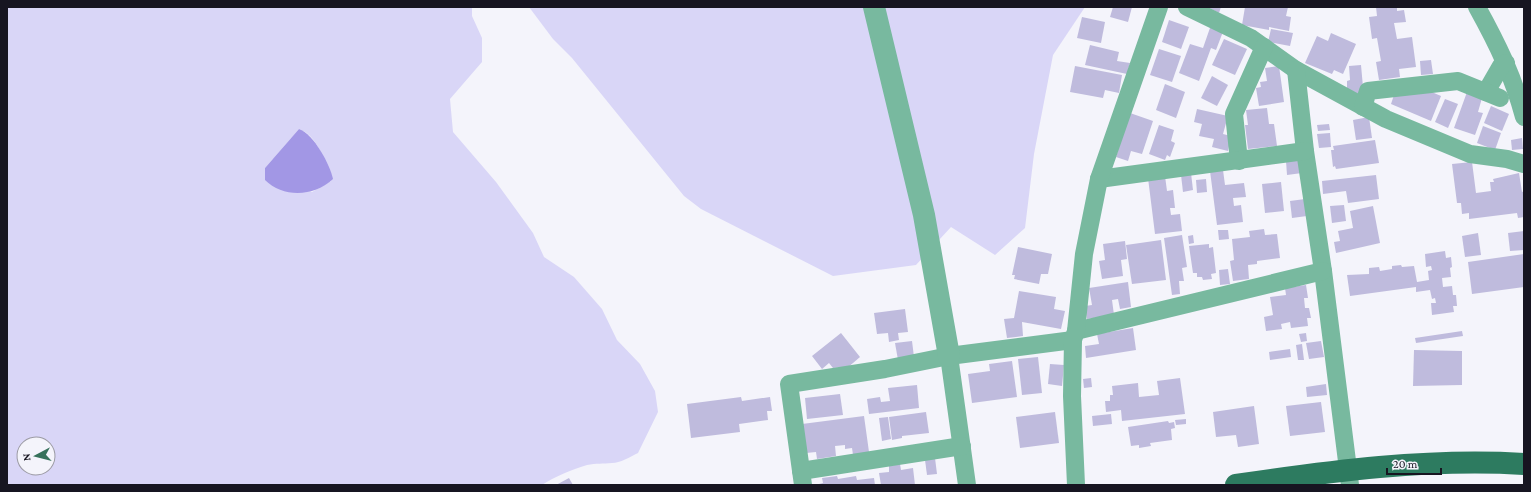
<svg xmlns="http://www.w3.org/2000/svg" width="1531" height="492" font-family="'Crimson Pro',serif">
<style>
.green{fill:#d9d6f7;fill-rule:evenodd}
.water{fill:#a297e5}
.building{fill:#bfbbdd}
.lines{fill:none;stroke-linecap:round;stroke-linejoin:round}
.minor{stroke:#78b99f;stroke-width:18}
.tertiary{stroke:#78b99f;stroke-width:22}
.primary{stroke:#2d7b60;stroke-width:22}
</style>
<rect width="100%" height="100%" fill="#f4f4fb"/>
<g class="green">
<path d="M7 7H472V16L482 38V62L450 99 453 132 496 182 533 233 544 257 574 277 602 309 617 340 640 364 655 391 658 412 638 453C630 457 620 463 612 463 603 464 596 463 587 465 573 469 554 477 542 485H7ZM299 129C319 136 325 164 331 181L312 192 265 168ZM24 444H48V468H24Z"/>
<polygon points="529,7 1085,7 1053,55 1034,154 1025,228 995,255 951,227 916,265 833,276 701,209 684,196 572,58 553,39"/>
</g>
<path class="water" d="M299 129C314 134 330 165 333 179 314 197 283 198 265 180V168Z"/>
<g class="building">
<polygon points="1113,7 1132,7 1128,22 1110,17"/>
<polygon points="1207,7 1221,7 1219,13"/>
<polygon points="1245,7 1288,7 1286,16 1291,17 1289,31 1269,27 1269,30 1242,25"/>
<polygon points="1376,7 1397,7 1397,11 1404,10 1406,22 1394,23 1397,39 1412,37 1416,67 1399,69 1400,77 1379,80 1376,62 1381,61 1377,38 1372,39 1369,17 1377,16"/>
<polygon points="1082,17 1105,22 1101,43 1077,38"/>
<polygon points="1169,20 1189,27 1181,49 1162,42"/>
<polygon points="1211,25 1224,29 1216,50 1211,48 1199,81 1179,73 1190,44 1203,48"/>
<polygon points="1271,29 1293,33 1290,46 1268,42"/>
<polygon points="1331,33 1356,44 1343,74 1334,70 1332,74 1305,63 1317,36 1328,41"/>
<polygon points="1224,39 1247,49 1235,75 1212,65"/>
<polygon points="1090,45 1119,52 1117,61 1130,63 1127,74 1085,65"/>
<polygon points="1159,49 1181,56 1172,82 1150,75"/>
<polygon points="1431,60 1433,74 1421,75 1420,61"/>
<polygon points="1361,65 1364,98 1347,90 1347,81 1350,80 1349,66"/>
<polygon points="1075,66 1122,75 1119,93 1105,90 1103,98 1070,92"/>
<polygon points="1279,66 1284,102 1259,106 1256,88 1261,87 1260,82 1267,81 1265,68"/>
<polygon points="1212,76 1228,85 1217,106 1201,98"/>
<polygon points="1165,84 1185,92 1176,118 1156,110"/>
<polygon points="1427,90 1441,96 1431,121 1391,104 1394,95"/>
<polygon points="1467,92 1482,98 1478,112 1483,113 1475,135 1454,128"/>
<polygon points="1445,99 1458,104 1448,128 1435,122"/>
<polygon points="1491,106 1509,114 1502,131 1484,123"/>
<polygon points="1267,108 1269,124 1274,124 1277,146 1248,149 1245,125 1248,125 1246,110"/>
<polygon points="1197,109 1228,116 1223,134 1231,136 1228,151 1212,147 1214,139 1199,136 1202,124 1194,122"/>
<polygon points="1130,113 1153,121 1142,154 1131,151 1128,161 1116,157"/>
<polygon points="1369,117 1372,138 1356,140 1353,120"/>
<polygon points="1329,124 1330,130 1318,131 1317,125"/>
<polygon points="1159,125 1174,130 1171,141 1175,143 1170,157 1167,155 1165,160 1149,154"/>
<polygon points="1483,126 1501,133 1495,150 1477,143"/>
<polygon points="1330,133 1331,147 1319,148 1317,134"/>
<polygon points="1522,138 1523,149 1512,150 1511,140"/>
<polygon points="1375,140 1379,163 1336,169 1335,166 1333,167 1331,150 1334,150 1333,146"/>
<polygon points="1300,159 1302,173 1287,175 1286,161"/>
<polygon points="1472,162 1476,193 1491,191 1490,182 1494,182 1493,179 1519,173 1522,192 1524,191 1524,217 1518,218 1517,213 1469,219 1469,213 1462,214 1461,203 1457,203 1452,164"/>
<polygon points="1223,170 1225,185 1244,183 1246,197 1233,198 1234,206 1241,205 1243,222 1217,225 1210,171"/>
<polygon points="1191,173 1193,190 1183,192 1181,175"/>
<polygon points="1376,175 1379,199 1348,203 1346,191 1323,194 1322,181"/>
<polygon points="1165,176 1167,191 1173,190 1175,208 1170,208 1171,215 1180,214 1182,231 1155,234 1148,178"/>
<polygon points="1206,179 1207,192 1197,193 1196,180"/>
<polygon points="1281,182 1284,211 1265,213 1262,184"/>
<polygon points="1305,199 1307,216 1292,218 1290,201"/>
<polygon points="1344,205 1346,221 1332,223 1330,206"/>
<polygon points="1373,206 1380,243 1336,253 1334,242 1340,241 1338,231 1353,228 1350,211"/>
<polygon points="1264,229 1265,235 1277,234 1280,258 1257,261 1257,264 1248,265 1249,279 1233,281 1230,261 1234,260 1232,239 1250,237 1249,231"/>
<polygon points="1218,230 1228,230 1229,239 1219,240"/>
<polygon points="1524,231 1524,250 1510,251 1508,233"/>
<polygon points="1478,233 1481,255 1465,257 1462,236"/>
<polygon points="1182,235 1187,267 1182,268 1184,281 1179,281 1180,294 1172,295 1164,238"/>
<polygon points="1193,235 1194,243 1189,244 1188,236"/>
<polygon points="1161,240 1166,280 1132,284 1126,245"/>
<polygon points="1125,241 1127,259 1121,260 1123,276 1102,279 1099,261 1105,260 1103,244"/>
<polygon points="1209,244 1209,248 1213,247 1216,273 1211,274 1212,279 1203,280 1202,277 1197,277 1197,273 1193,273 1189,246"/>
<polygon points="1018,247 1052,254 1048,274 1041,274 1039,284 1014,279 1015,275 1012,275"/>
<polygon points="1445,251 1446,258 1451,257 1452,267 1450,268 1451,277 1442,278 1443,287 1452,286 1453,295 1456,295 1457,306 1453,306 1454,312 1432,315 1431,303 1436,303 1435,298 1432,299 1430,290 1416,292 1416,287 1350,296 1347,275 1369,274 1369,268 1379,267 1380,271 1392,269 1392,266 1401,265 1402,267 1414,266 1417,282 1429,280 1428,271 1432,270 1431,266 1426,267 1425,254"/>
<polygon points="1524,254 1524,287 1472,294 1468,262"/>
<polygon points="1228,269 1230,284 1220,285 1219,270"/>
<polygon points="1128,282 1131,307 1120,309 1118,299 1112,300 1114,315 1087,319 1085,306 1092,305 1089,288"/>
<polygon points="1306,285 1308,298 1304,298 1305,308 1309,308 1311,318 1307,318 1308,326 1291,328 1290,322 1281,324 1282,329 1266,331 1264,317 1273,315 1270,297 1286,295 1285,288"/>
<polygon points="1019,291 1056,297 1054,309 1065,311 1061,329 1022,322 1023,336 1007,338 1004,319 1014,318"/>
<polygon points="905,309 908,332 898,333 899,340 889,342 888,333 877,334 874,313"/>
<polygon points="1133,328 1136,350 1086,358 1085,346 1099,344 1097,334"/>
<polygon points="1462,331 1463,336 1416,343 1415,338"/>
<polygon points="841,333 860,357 846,369 845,367 833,368 829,363 822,369 812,356"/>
<polygon points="1306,333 1307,341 1301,342 1299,334"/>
<polygon points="912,341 914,357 898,360 895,343"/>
<polygon points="1321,341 1324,357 1309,359 1306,343"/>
<polygon points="1302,344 1304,360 1298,360 1296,345"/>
<polygon points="1290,349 1291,357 1270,360 1269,352"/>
<polygon points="1414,350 1462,351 1462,385 1413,386"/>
<polygon points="1038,357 1042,393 1022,395 1018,359"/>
<polygon points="1012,361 1017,397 972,403 968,374 990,371 989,364"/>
<polygon points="1050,364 1064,365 1062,386 1048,384"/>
<polygon points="1091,378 1092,387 1084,388 1083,379"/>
<polygon points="1180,378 1185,414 1122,421 1121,410 1106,412 1105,401 1110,401 1110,395 1113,395 1112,386 1138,383 1139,397 1159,395 1157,381"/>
<polygon points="1326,384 1327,395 1307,397 1306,387"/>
<polygon points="917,385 919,408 869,414 867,399 880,397 881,402 890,401 888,388"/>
<polygon points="840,394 843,415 807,419 805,398"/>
<polygon points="741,397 742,401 770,397 772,411 767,411 768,420 739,424 740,432 691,438 687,404"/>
<polygon points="1321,402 1325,432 1290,436 1286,406"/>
<polygon points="1254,406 1259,444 1238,447 1236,435 1216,437 1213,412"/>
<polygon points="926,412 929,433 902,436 902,438 892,440 889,417"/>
<polygon points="1055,412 1059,443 1020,448 1016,417"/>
<polygon points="1111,414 1112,424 1093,426 1092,416"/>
<polygon points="864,416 869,452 853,455 852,448 845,449 845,445 835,446 836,456 817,459 816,452 806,453 802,424"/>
<polygon points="888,417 891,439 882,441 879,418"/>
<polygon points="1186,419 1186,424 1176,425 1175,420"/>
<polygon points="1168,421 1169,423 1174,422 1175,428 1171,429 1172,440 1150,443 1151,446 1139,448 1139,445 1131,446 1128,427"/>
<polygon points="935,458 937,474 927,475 925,460"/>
<polygon points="900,464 901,470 913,468 915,485 881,485 879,473 889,472 889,466"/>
<polygon points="837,476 838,479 856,476 857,480 874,478 875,485 815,485 823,483 822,478"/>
<polygon points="569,478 573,485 556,485"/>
</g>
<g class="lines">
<g class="minor">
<polyline points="1187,7 1251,38 1296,70 1386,119 1470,154 1507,159 1524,164"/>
<path d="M1477 7C1498 45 1513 76 1524 117"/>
<polyline points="1296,70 1305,151 1323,271 1350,485"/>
<polyline points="1486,92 1501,66 1506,63"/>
<polyline points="1363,107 1368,91 1458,81 1500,98"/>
<polyline points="1239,161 1234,114 1264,47"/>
<polyline points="1099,179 1305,151"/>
<polyline points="1076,331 1323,271"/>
<polyline points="949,356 967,485"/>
<polyline points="801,471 962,446"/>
<polyline points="803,485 789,384 885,369 949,356 1073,340"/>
<polyline points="1076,485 1072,396 1073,340 1076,331 1084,254 1099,179 1159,7"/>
</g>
<polyline class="tertiary" points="874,7 924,215 949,356"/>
<path class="primary" d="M1236 485C1331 471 1428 458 1524 464"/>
</g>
<rect width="1531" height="492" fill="none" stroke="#171521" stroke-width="16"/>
<g transform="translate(36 456) rotate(263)"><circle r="19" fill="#f4f4fb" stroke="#9c9ba4"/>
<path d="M0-3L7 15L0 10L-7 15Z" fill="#36715b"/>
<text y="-6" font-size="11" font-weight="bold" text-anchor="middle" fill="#171521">N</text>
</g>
<path d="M1387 468v6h54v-6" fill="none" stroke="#171521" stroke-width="2"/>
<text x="1393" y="468" font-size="12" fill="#171521" stroke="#f4f4fb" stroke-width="3" paint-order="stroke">20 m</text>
</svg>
